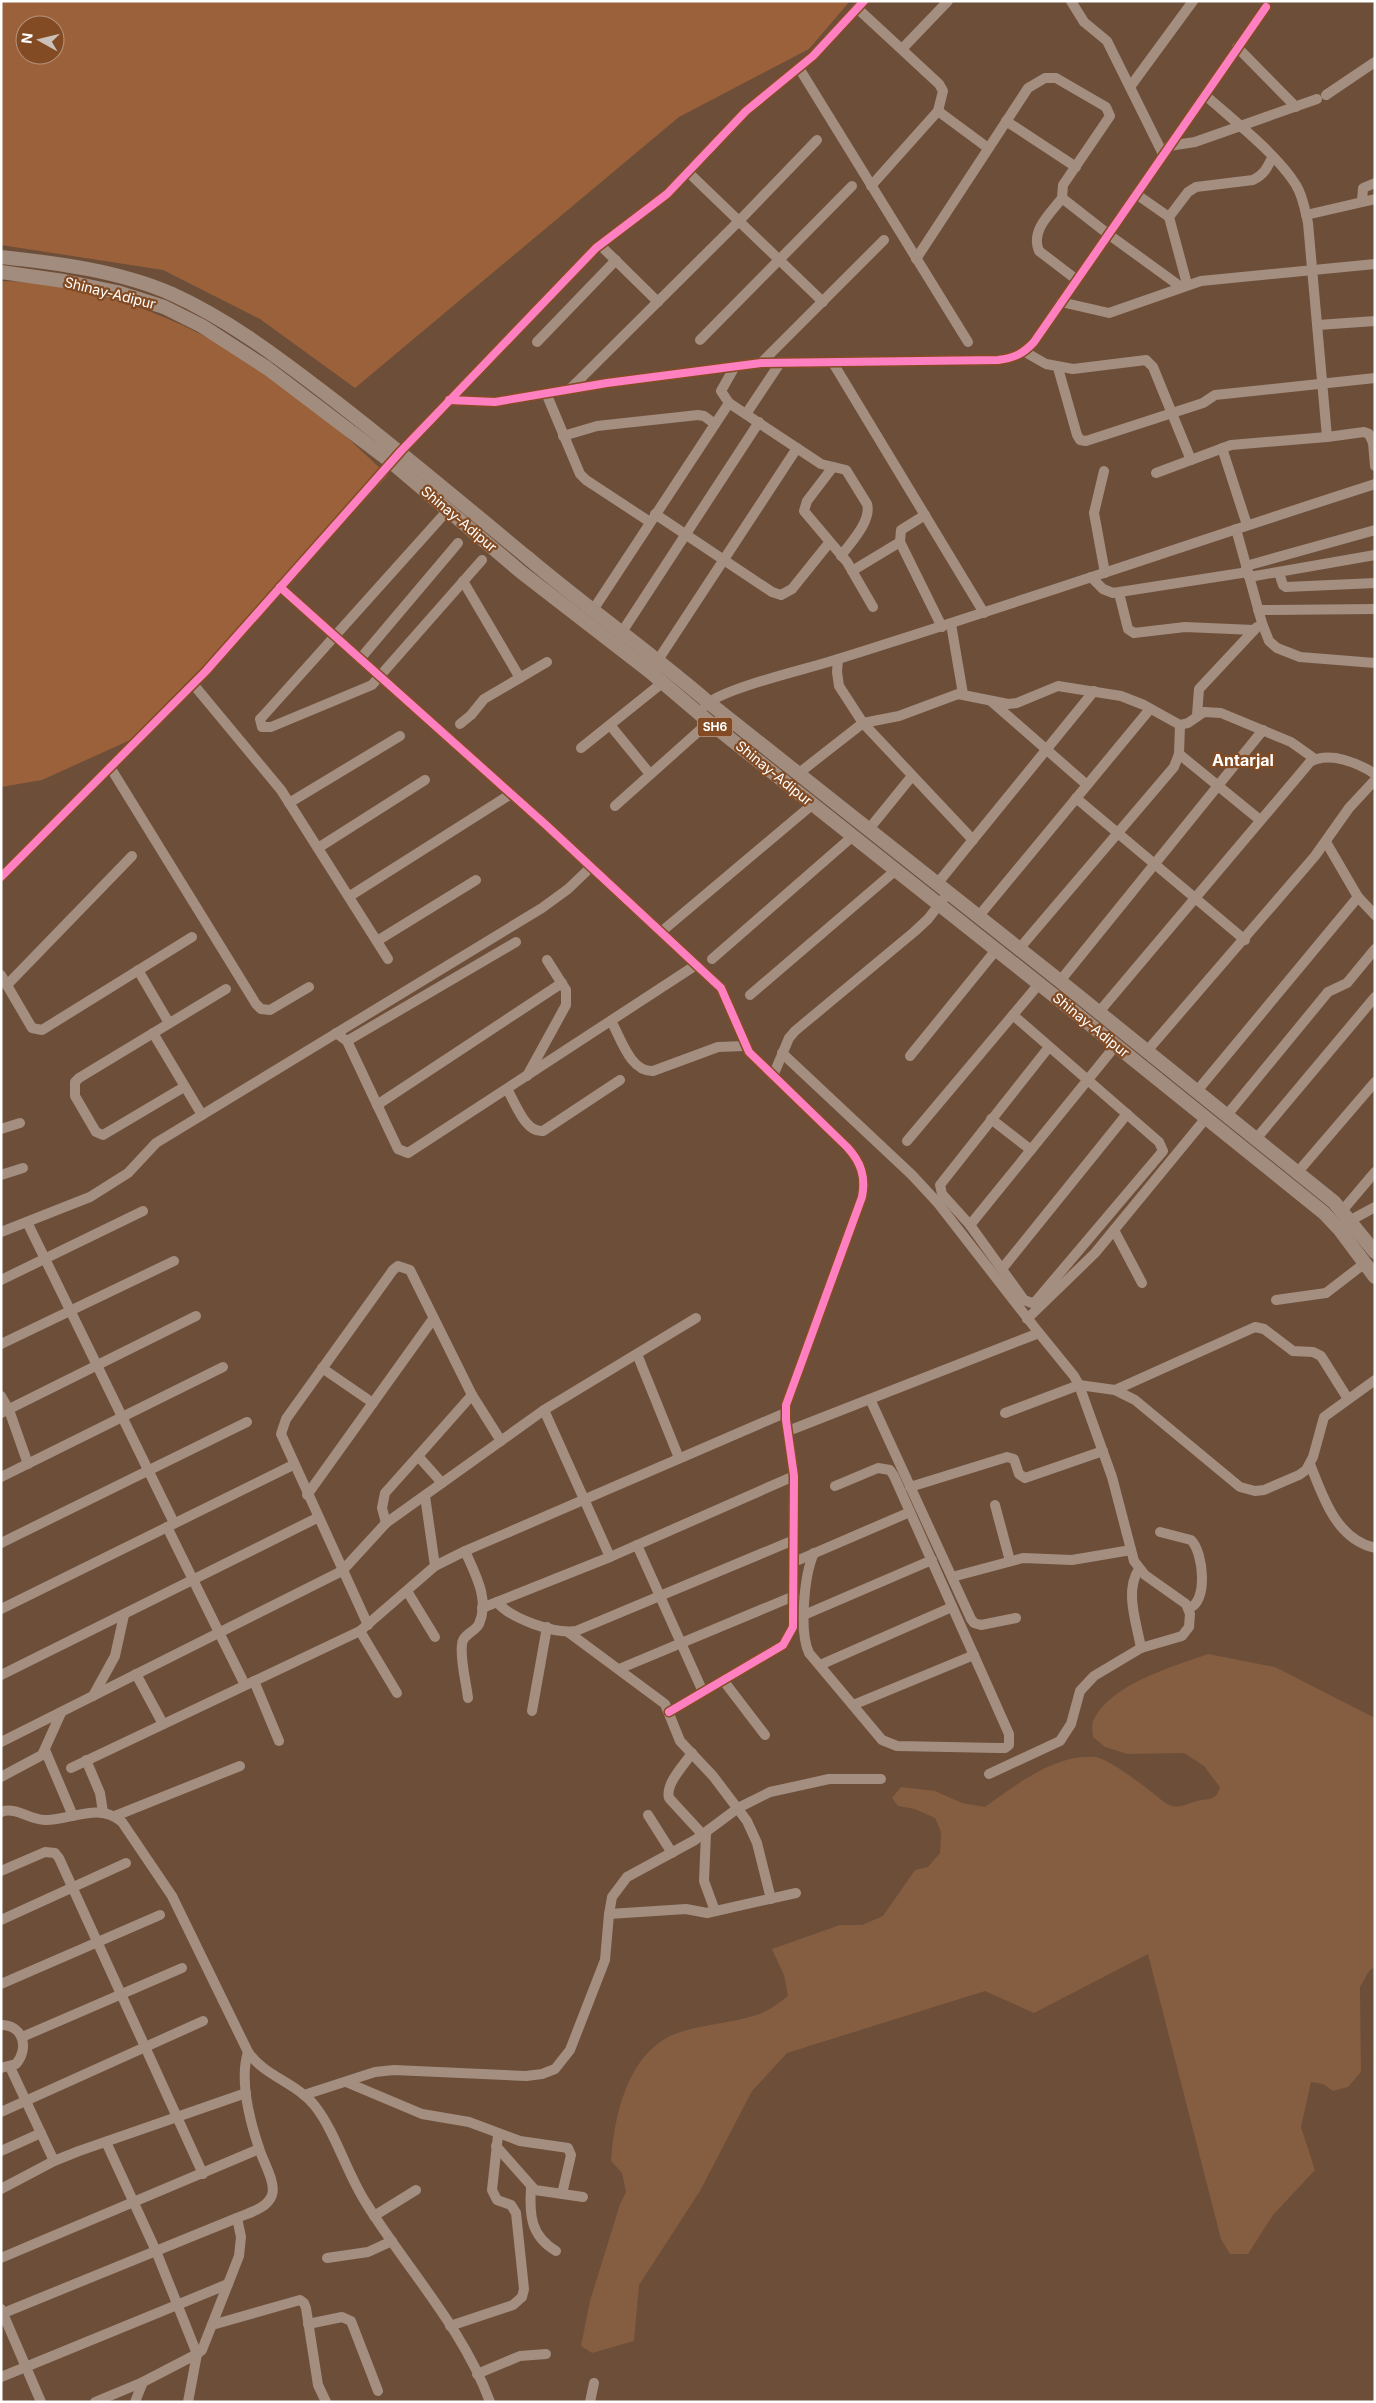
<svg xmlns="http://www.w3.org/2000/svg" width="1376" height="2403" font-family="Inter,sans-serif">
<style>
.green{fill:#9b613b;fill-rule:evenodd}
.water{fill:#855d41}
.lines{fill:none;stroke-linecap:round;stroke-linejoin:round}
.minor{stroke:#a38e80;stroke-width:10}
.major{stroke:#a18c7e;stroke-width:14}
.cycleway-casing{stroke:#834b23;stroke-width:11}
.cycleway{stroke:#ff80c0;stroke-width:8}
.labels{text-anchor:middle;stroke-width:4.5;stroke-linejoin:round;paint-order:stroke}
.shield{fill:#834b23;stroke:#dac9bd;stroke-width:1}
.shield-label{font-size:12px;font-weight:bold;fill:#fff}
.street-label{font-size:14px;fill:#fff;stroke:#834b23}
.quarter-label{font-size:16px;font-weight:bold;fill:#fff;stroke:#834b23}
</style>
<rect width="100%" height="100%" fill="#6d4e39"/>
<g class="green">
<path d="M1 1H850L809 49 679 117 355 388 260 319 163 270 1 245ZM25 25H55V55H25Z"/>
<path d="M1 281C107 283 211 330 294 392 327 416 357 448 388 475L150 731 42 780 1 787Z"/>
</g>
<path class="water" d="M1208 1654 1275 1667 1375 1718V1967L1369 1971 1360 1987 1361 2072 1348 2087 1333 2091 1323 2084 1311 2082 1301 2127 1315 2170 1273 2215 1248 2254H1230L1221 2239 1148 1954 1034 2013 985 1991 787 2053 752 2091 700 2191 639 2285 634 2341 592 2353 581 2346 590 2301 620 2204 626 2192 622 2173 611 2161C614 2118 626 2058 670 2036 698 2023 739 2024 766 2011 774 2007 781 2001 788 1996L784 1975 772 1949 840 1925H862L883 1916 915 1870 928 1867 940 1853 941 1832 935 1818 915 1809 898 1806 892 1798 901 1787 935 1791 962 1803 985 1807C1014 1786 1056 1753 1095 1757 1109 1759 1140 1783 1153 1793 1158 1797 1165 1804 1172 1806 1183 1808 1190 1802 1201 1800 1211 1799 1217 1799 1220 1787L1204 1766 1184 1753 1128 1754 1105 1747 1093 1737C1093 1732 1091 1726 1093 1721 1110 1684 1172 1667 1208 1654Z"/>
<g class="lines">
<g class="minor">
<polyline points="1071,1 1084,22 1107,41 1163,154"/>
<polyline points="857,8 939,84 943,91 938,111 871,186"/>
<polyline points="1237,47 1296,107"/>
<polyline points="902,49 948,1"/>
<polyline points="799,68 968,342"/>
<polyline points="1130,87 1193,1"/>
<polyline points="1326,95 1375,62"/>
<polyline points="938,111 988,148"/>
<polyline points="1006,121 1076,167"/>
<polyline points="1169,146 1195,142 1317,99"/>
<polyline points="688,172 823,302"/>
<polyline points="1136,194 1169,217 1187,284"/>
<path d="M1062 198C1051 213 1030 230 1039 251L1077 280"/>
<polyline points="1362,201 1363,188 1375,183"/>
<polyline points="1306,215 1375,199"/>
<path d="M1169 217 1188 192 1196 187 1253 180C1264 175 1267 168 1272 158"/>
<polyline points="600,245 658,302"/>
<polyline points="916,259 1028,88 1045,78 1056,78 1106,107 1110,116 1063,185 1062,198 1108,234 1181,287"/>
<polyline points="1061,302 1109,313 1201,281 1375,264"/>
<polyline points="1318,325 1375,321"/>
<polyline points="700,340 852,186"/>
<polyline points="537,342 616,260"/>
<polyline points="1025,352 1046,364 1073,369 1146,360 1153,367 1191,460"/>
<polyline points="761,363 884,240"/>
<polyline points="833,363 984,613"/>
<path d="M734 368 721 391 729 403 821 464 846 470 867 504C872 521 850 543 841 556"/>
<polyline points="1058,368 1077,435 1080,440 1086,441 1203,403 1215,395 1375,378"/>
<polyline points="570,389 739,221 817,140"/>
<polyline points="546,393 580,474 586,480 650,522"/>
<path d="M449 400 495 402 607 383 761 363 998 360C1014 358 1023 354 1034 342L1266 7"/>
<polyline points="746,414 780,363"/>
<polyline points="563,436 597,426 698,415 704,416 715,424"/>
<polyline points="1327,437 1364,432 1369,434 1373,443 1375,466"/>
<polyline points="1222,448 1247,525"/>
<polyline points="833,467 807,501 804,511 847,562 873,607"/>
<polyline points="1104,471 1094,513 1105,573"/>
<path d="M1156 473 1231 445 1327 437 1308 223C1305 210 1303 196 1296 185 1278 155 1232 119 1205 95"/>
<polyline points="448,510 264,715 260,719 262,727 271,727 372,685 482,560"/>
<polyline points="655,514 772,592 781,595 792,589 829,543"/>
<polyline points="925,515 901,530 900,542 942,627"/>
<polyline points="1236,529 1262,623 1269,641 1277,648 1300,657 1375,663"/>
<polyline points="1246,566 1375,530"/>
<polyline points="852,571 900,542"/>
<polyline points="1279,573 1283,585 1286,587 1375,583"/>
<polyline points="1091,577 1103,589 1113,593 1248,572"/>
<polyline points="1249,577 1375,555"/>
<polyline points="463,581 520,678"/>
<path d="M280 587 546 825 721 988 749 1052 847 1147C861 1162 866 1177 862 1197L786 1405V1420L794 1476 793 1627 783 1645 669 1712"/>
<polyline points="1119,593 1128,629 1134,633 1185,627 1254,630"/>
<polyline points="593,610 729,403"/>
<polyline points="1258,610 1375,609"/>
<polyline points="951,624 963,694"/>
<polyline points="622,632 759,422"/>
<polyline points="360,659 458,543"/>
<polyline points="838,659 837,672 839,686 863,723 973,840"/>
<polyline points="658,660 797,448"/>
<polyline points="193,684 281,790 388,959"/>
<polyline points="992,702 1087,785"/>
<path d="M705 706C718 690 802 670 825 663 1009 606 1191 543 1375 484"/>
<polyline points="1197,715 1199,689 1257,627"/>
<polyline points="460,724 471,715 484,699 547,662"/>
<polyline points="610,725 650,774"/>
<polyline points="581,748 662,683"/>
<polyline points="1179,754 1260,820"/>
<polyline points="110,767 256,1004 261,1009 270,1010 309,987"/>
<polyline points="799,773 863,723 899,716 958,694 1008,704 1017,703 1058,686 1121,696 1144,705 1180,725 1188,723 1204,712 1221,713 1291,742 1315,759"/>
<polyline points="1076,798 1245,940"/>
<polyline points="289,803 400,736"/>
<polyline points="615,806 709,722"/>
<polyline points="869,829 912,776"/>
<polyline points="1326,842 1358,897 1375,915"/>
<polyline points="318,848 425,780"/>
<polyline points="1,877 206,671 401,451 596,248 667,194 746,111 813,56 864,1"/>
<polyline points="937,884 1094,691"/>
<polyline points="350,896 511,794"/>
<polyline points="978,917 1150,709"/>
<polyline points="661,932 813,804"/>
<polyline points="377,941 476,880"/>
<polyline points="1019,949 1174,767 1179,754 1180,725"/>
<polyline points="712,959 853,836"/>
<polyline points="138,970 169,1023"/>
<polyline points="1,975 32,1028 42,1030 192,937"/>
<polyline points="1060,981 1263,730"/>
<polyline points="7,985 132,856"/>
<polyline points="750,995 896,870"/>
<path d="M1099 1012 1310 762C1330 751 1358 763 1375 774"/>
<polyline points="1013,1015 1159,1142 1163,1151 1036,1301 1032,1303 1024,1300 970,1225 942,1194 940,1185 1049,1047"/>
<path d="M611 1021C621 1038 630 1072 653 1071L718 1047 745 1046"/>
<polyline points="153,1033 202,1115"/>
<polyline points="336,1033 347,1041 398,1149 408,1153 696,965"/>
<polyline points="347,1041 516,942"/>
<polyline points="1147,1051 1315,856 1349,808 1375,780"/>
<polyline points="782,1053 912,1175 937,1202 1039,1333 788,1431"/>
<polyline points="910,1056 996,950"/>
<polyline points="527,1076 566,1005 566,990 547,960"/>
<polyline points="773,1076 789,1038 795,1031 914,932 928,919 948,893"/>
<polyline points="184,1087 103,1135 96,1132 75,1096 75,1082 79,1078 226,989"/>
<path d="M507 1089C515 1102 525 1133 543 1131L620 1080"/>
<polyline points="1197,1091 1358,897"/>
<polyline points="377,1105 562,983"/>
<polyline points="1227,1115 1328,992 1347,983 1375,949"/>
<polyline points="991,1119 1031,1150"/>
<polyline points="1,1129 20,1123"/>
<polyline points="1256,1139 1375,997"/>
<polyline points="907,1141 1039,984"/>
<polyline points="1297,1173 1375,1082"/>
<polyline points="1,1175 23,1168"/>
<polyline points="1342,1211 1375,1172"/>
<polyline points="1351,1220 1375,1207"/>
<polyline points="27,1222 174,1523"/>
<polyline points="970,1225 1116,1045"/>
<polyline points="1114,1230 1142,1283"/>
<polyline points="1,1232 90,1197 128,1173 156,1143 542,908 568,889 591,867"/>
<polyline points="1002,1269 1127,1114"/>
<polyline points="1,1280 143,1211"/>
<polyline points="1276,1300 1326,1293 1365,1263"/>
<polyline points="1027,1319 1095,1253 1206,1118"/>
<polyline points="1,1344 174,1261"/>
<polyline points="637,1354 679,1458"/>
<polyline points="322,1368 373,1403"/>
<polyline points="1115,1390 1255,1327 1264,1329 1293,1351 1313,1352 1321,1356 1348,1399"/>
<polyline points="472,1395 501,1441"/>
<polyline points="1,1396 9,1410 28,1464"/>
<polyline points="870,1399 971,1619 974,1623 981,1625 1016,1618"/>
<polyline points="544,1410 610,1557"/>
<polyline points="1,1413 196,1316"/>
<polyline points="1005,1413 1079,1385 1115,1390 1135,1400 1240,1487 1255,1491 1264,1490 1299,1475 1306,1470 1313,1457 1324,1417 1375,1380"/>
<path d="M1310 1464C1323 1497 1336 1539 1375 1548"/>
<polyline points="1,1477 223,1367"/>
<polyline points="910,1487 1007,1457 1014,1459 1019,1474 1025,1478 1103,1451"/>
<polyline points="307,1495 433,1319"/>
<polyline points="995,1505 1010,1561"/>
<polyline points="386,1523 382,1508 385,1493 418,1456"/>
<polyline points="167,1527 245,1685"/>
<path d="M1160 1532 1191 1540C1204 1553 1208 1603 1189 1608"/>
<polyline points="1,1543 247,1422"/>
<polyline points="637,1545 703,1692"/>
<path d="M465 1551C475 1574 490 1599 479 1624 475 1632 463 1634 462 1644 460 1660 466 1681 468 1698"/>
<path d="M814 1553C804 1575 799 1632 809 1653L882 1740 897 1746 998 1748H1005L1009 1745V1734L894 1476 890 1470 878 1468 835 1486"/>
<polyline points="794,1562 910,1512"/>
<polyline points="435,1566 465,1551 785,1413"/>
<path d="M1139 1569C1124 1591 1137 1624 1141 1648"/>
<polyline points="952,1577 1023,1558 1072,1560 1131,1550"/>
<polyline points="407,1591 435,1637"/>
<path d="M497 1602C511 1619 554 1634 576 1631L794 1540"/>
<polyline points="482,1608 610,1557 794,1476"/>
<polyline points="1,1609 293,1465"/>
<polyline points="804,1615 932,1560"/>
<polyline points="368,1625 281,1434 286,1419 393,1270 398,1266 410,1270 472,1395 418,1456 442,1483"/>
<polyline points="360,1631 397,1693"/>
<polyline points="568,1632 665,1704 680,1741 713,1776 747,1821 757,1843 771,1899"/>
<polyline points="820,1665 952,1607"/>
<polyline points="619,1669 794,1596"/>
<polyline points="136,1674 163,1724"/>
<polyline points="1,1675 317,1518"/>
<polyline points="723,1680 765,1735"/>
<polyline points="254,1681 279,1741"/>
<polyline points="93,1696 115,1656 124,1615"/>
<polyline points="853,1705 974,1655"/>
<polyline points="532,1711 547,1627"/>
<polyline points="1,1742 342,1571 386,1523 544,1410 696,1318"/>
<polyline points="45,1750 73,1816"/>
<path d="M692 1753C684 1765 665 1784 669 1798L703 1835"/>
<polyline points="86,1760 100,1793 103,1812"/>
<polyline points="71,1768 360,1631 435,1566 425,1496"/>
<polyline points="989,1774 1060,1741 1071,1724 1080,1691 1094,1676 1141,1648 1182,1636 1189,1627 1190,1614 1186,1604 1145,1575 1134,1561 1112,1477 1079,1385 1074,1376 1039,1333"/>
<polyline points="1,1777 42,1755 61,1713"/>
<path d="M1 1812C17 1806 30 1821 46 1820 72 1820 99 1802 122 1822L172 1896 248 2052C264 2076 297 2083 315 2106 336 2133 347 2174 366 2203 407 2269 463 2328 490 2402"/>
<polyline points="648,1815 672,1853"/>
<polyline points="115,1816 240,1766"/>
<polyline points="706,1833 704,1881 715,1911"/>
<polyline points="1,1871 45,1852 55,1853 59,1858 203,2174"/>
<polyline points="609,1914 686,1909 707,1913 796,1893"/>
<polyline points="1,1920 126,1863"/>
<polyline points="1,1984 160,1915"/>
<path d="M1 2025C24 2025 29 2049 16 2064L1 2068"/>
<polyline points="22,2037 182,1968"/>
<polyline points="10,2067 54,2161"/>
<polyline points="346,2082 422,2114 469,2122 520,2141 568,2148 571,2155 562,2194"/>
<polyline points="304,2095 375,2072 394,2070 526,2076 542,2074 555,2069 570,2050 605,1960 609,1914 612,1897 627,1877 695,1840 738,1808 770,1792 829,1779 881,1779"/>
<polyline points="1,2112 203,2021"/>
<polyline points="496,2146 535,2190 583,2197"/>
<polyline points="1,2151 41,2133"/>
<path d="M531 2187C529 2216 531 2236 556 2251"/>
<polyline points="1,2189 54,2161 79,2151 246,2093"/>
<polyline points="374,2216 416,2190"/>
<polyline points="1,2258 259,2149"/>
<polyline points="327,2258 368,2252 392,2241"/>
<polyline points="1,2309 41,2402"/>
<path d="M1 2314 237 2218C248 2213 267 2209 272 2195 276 2183 264 2163 260 2151 250 2122 239 2081 248 2052"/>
<polyline points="308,2324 342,2317 351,2321 378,2391"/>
<polyline points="212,2325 300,2300 304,2303 306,2308 318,2385 326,2402"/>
<polyline points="450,2326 513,2305 522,2297 524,2289 516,2213 511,2205 497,2200 492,2190 498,2135"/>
<polyline points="477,2374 520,2356 546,2354"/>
<polyline points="1,2377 228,2284"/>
<polyline points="95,2402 143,2382 197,2354 156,2251 106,2142"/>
<polyline points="135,2402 143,2382"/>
<polyline points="188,2402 197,2354 202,2350 239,2256 241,2237 237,2218"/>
<polyline points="590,2402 594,2383"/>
</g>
<g class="major">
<path d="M1 257C58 263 120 271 172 294 227 319 275 355 322 391 393 445 460 502 528 558 587 608 650 652 708 702L1060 981 1334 1202 1375 1252"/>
<polyline points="1,272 64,281 117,292 164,307 202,326 267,368 391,462 521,572 649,671 709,722 1062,1002 1324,1213 1340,1230 1375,1277"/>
</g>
<defs>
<g id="cycleway">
<path d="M449 400 495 402 607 383 761 363 998 360C1014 358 1023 354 1034 342L1266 7"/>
<path d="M280 587 546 825 721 988 749 1052 847 1147C861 1162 866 1177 862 1197L786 1405V1420L794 1476 793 1627 783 1645 669 1712"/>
<polyline points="1,877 206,671 401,451 596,248 667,194 746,111 813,56 864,1"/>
</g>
</defs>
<use href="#cycleway" class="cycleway-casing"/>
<use href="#cycleway" class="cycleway"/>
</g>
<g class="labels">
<rect class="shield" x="697.5" y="717.5" width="35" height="19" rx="4"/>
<g class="shield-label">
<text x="715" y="731">SH6</text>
</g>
<g class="street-label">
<text transform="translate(110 293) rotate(14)" y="5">Shinay-Adipur</text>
<text transform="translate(459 519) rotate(40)" y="5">Shinay-Adipur</text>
<text transform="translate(774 773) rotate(39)" y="5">Shinay-Adipur</text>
<text transform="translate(1091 1025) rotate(39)" y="5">Shinay-Adipur</text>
</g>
<g class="quarter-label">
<text x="1243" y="766">Antarjal</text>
</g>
</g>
<rect width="1376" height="2403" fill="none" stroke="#ffffff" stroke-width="5"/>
<g transform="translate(40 40) rotate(278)"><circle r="24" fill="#834b23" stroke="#b5937b"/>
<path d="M0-4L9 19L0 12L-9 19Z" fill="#ccc1ba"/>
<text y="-8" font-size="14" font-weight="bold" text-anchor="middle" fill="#ffffff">N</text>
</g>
</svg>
